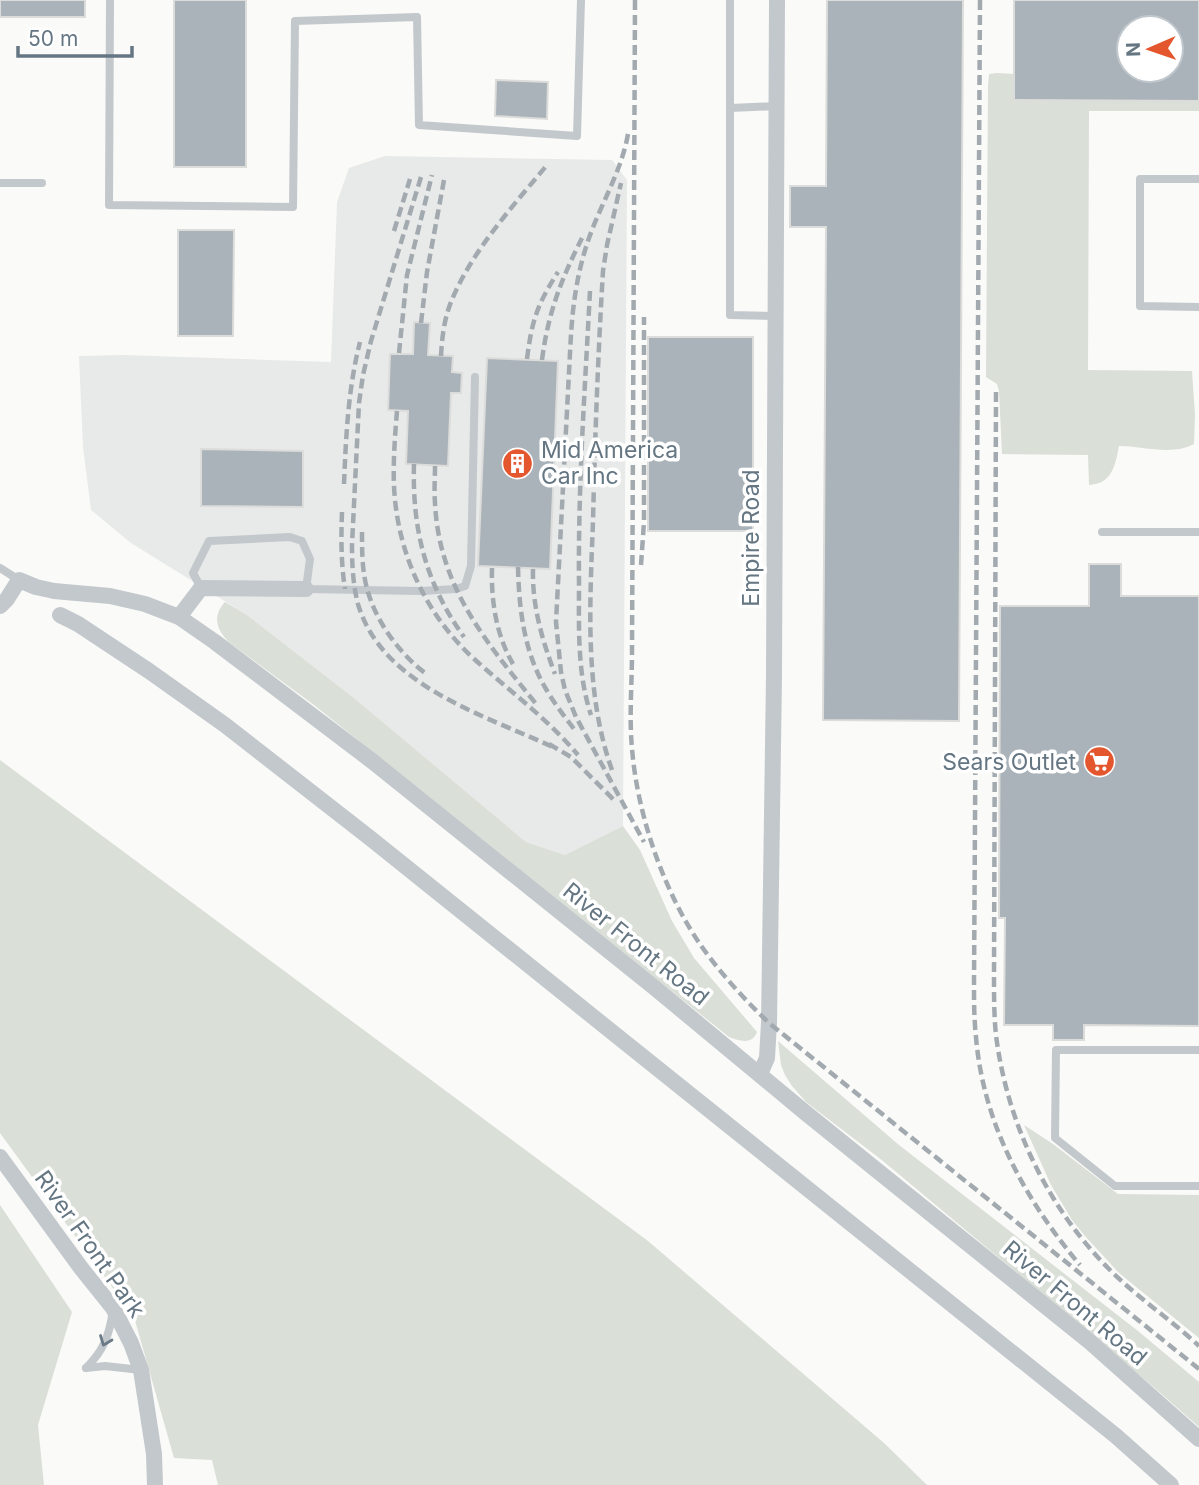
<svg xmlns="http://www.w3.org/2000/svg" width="1199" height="1485" font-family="Inter,sans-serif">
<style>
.built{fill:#e8e9e9}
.green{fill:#dadfd7}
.building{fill:#aab3b9;stroke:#dcdcda;stroke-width:2;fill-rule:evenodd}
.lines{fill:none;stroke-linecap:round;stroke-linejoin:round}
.service{stroke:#c3c8cc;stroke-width:8}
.minor{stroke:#c3c8cc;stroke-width:16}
.rail{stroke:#a2aab0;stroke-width:4.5;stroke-dasharray:10 5;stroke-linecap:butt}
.oneway{stroke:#6a7a87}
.labels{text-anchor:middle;stroke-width:7;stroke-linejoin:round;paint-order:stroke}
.poi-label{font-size:23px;fill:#657683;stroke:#fff;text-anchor:start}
.street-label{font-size:23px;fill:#657683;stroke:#fff}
</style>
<rect width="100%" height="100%" fill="#fafaf8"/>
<polygon class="built" points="385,156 612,160 627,180 623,826 565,855 526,842 354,698 247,615 131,543 91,510 83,447 79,356 125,355 331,362 337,202 349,168"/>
<g class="green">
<path d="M997 73 1014 74V100L1199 101V111H1089L1088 370 1192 371 1195 415 1194 444C1172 456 1143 446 1119 446 1115 466 1112 484 1089 485L1088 455 1002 454 999 391 997 384 986 377 988 86 989 74Z"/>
<path d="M225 602 247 615 354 698 526 842 565 855 623 826 640 850 672 921 694 958 757 1032C752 1045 740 1041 729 1037L314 705 230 643C216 630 212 616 225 602Z"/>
<polygon points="0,760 648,1241 884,1443 927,1485 218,1485 212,1460 174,1458 134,1317 0,1133"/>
<polygon points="778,1041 899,1145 1138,1331 1199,1382 1199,1427 1157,1390 883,1161 806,1102 792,1086 785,1075 781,1065"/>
<polygon points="1024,1125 1053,1144 1118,1194 1199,1195 1199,1338 1119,1273 1085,1236 1072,1220 1051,1185"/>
<polygon points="0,1205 72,1312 38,1425 44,1485 0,1485"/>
</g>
<g class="building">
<rect x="0" y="0" width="85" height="17"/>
<rect x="174" y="0" width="72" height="167"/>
<polygon points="827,0 963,0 959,721 823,720 826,227 790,227 790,186 826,186"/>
<path d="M1014 0H1199V101L1014 100ZM1129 28H1171V70H1129Z"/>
<polygon points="496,80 548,82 547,119 495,116"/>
<polygon points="178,230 234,230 233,336 178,336"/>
<polygon points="414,322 430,323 428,355 453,356 452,372 462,373 461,393 451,393 448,466 406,464 408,411 388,410 390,354 413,354"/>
<rect x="648" y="337" width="105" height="194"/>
<polygon points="487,358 558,361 550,569 478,566"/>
<polygon points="201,449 303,451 303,507 201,506"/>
<polygon points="1089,564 1121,564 1121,596 1199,596 1199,1026 1084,1025 1084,1040 1053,1040 1053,1025 1004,1025 1005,918 999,918 1000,606 1089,606"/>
</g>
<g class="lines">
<g class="service">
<polyline points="110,0 109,205 293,207 295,21 417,17 419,125 577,136 581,0"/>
<polyline points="730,0 730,315 775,316"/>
<polyline points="730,108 777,106"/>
<polyline points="1199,179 1140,179 1140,306 1199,307"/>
<polyline points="0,183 42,183"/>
<polyline points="1102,532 1199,532"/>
<polyline points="0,568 19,580"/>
<polyline points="201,588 193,573 209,541 290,537 302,541 310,559 306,589 421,591 456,589 465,586 471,566 475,377"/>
<polyline points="1199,1050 1056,1050 1055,1138 1115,1186 1199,1186"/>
<path d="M86 1368C104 1350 109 1336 113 1311"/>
<polyline points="86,1368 105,1366 141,1370"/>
</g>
<g class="minor">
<polyline points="0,606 7,599 19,580 36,587 54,591 110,596 145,604 179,617 215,642 372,761 655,988 807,1114 1090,1342 1199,1439"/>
<polyline points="60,615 78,624 149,671 225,725 370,838 1116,1436 1171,1485"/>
<polyline points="179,617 201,588 306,589"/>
<polyline points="760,1074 767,1058 769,1023 774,676 777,0"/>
<polyline points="0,1157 81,1268 113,1308 131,1343 141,1370 154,1454 155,1485"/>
</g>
<g class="rail">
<path d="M635 0 632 652C632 684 629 717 632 748 637 814 664 893 702 947 722 975 745 1000 769 1023L1199 1369"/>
<path d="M980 0 974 983C974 1001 974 1019 976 1037 983 1123 1025 1200 1080 1265"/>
<path d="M628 134C621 174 598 208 586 247 577 276 573 304 571 334L556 622 561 672 565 690 576 717 644 842"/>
<path d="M421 177 371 341 363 375 359 403 352 545C352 565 353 585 358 604 382 687 488 716 557 749"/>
<polyline points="394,231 410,179"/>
<path d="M590 291C585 388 578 485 579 583 579 627 577 673 591 715"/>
<polyline points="421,323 427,272 444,180"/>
<polyline points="399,353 407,275 432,175"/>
<path d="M441 356C442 337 444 320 451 302 471 252 513 206 547 165"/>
<path d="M527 359C532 320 537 305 558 272"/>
<path d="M542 360C548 313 561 280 582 238"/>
<path d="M996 392 994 977C994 996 994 1016 996 1035 1007 1123 1047 1207 1110 1270 1138 1298 1170 1319 1199 1346"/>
<path d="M397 411C395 435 393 461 394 486 397 551 424 612 472 657 507 689 547 718 578 755"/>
<path d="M414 464C412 530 426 584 464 637"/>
<path d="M435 466C435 478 434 491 435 503 439 588 487 643 537 705"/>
<path d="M344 484C346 436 348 389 360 342"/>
<path d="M342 512C341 538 341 563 345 589"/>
<path d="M362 532C362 552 362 573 368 592 377 623 400 654 425 673"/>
<polyline points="641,565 644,522 644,317"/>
<path d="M518 567C519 609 524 652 546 689 554 703 564 716 574 729"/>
<path d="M492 568C491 600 496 635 513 664"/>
<path d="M533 569C532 605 542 640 555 674"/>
<polyline points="549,744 571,757 615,801"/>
<path d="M612 770C584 692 590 603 593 521 595 438 598 354 603 271L607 245 621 183"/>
</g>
</g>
<defs><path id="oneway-chevron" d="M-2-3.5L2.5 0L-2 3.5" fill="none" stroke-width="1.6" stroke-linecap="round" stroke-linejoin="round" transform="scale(1.75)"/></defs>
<use class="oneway" href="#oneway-chevron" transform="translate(105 1341) rotate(111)"/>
<defs>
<symbol id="building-disc" viewBox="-11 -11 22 22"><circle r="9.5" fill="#e4572e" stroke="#fff"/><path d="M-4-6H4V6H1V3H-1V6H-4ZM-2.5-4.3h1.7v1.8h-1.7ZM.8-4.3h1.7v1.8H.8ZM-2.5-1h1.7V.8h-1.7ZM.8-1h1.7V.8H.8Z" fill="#fff"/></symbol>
<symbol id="supermarket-disc" viewBox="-11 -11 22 22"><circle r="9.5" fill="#e4572e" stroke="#fff"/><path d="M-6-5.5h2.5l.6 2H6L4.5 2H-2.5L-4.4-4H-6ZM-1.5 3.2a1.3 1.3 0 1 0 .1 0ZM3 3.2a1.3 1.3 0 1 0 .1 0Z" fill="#fff"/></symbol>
</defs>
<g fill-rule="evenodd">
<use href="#building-disc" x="500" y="446" width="35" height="35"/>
<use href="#supermarket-disc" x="1082" y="744" width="35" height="35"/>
</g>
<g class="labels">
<g class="poi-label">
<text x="541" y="458">Mid America<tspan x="541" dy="26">Car Inc</tspan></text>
<text x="1076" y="770" text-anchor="end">Sears Outlet</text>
</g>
<g class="street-label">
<text transform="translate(751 538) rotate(-90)" y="8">Empire Road</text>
<text transform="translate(636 944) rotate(39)" y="8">River Front Road</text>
<text transform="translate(90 1244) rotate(55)" y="8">River Front Park</text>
<text transform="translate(1075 1303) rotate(40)" y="8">River Front Road</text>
</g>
</g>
<g transform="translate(1150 49) rotate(268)"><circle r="33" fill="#ffffff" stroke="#c1c8cd" stroke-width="2"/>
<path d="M0-5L12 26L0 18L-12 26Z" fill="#e4572e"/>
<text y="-10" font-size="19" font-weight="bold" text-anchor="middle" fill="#657683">N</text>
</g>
<path d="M18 46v10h114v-10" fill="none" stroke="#657683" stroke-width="3.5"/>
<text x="28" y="46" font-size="21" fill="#657683" stroke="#ffffff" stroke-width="5" paint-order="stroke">50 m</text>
</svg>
